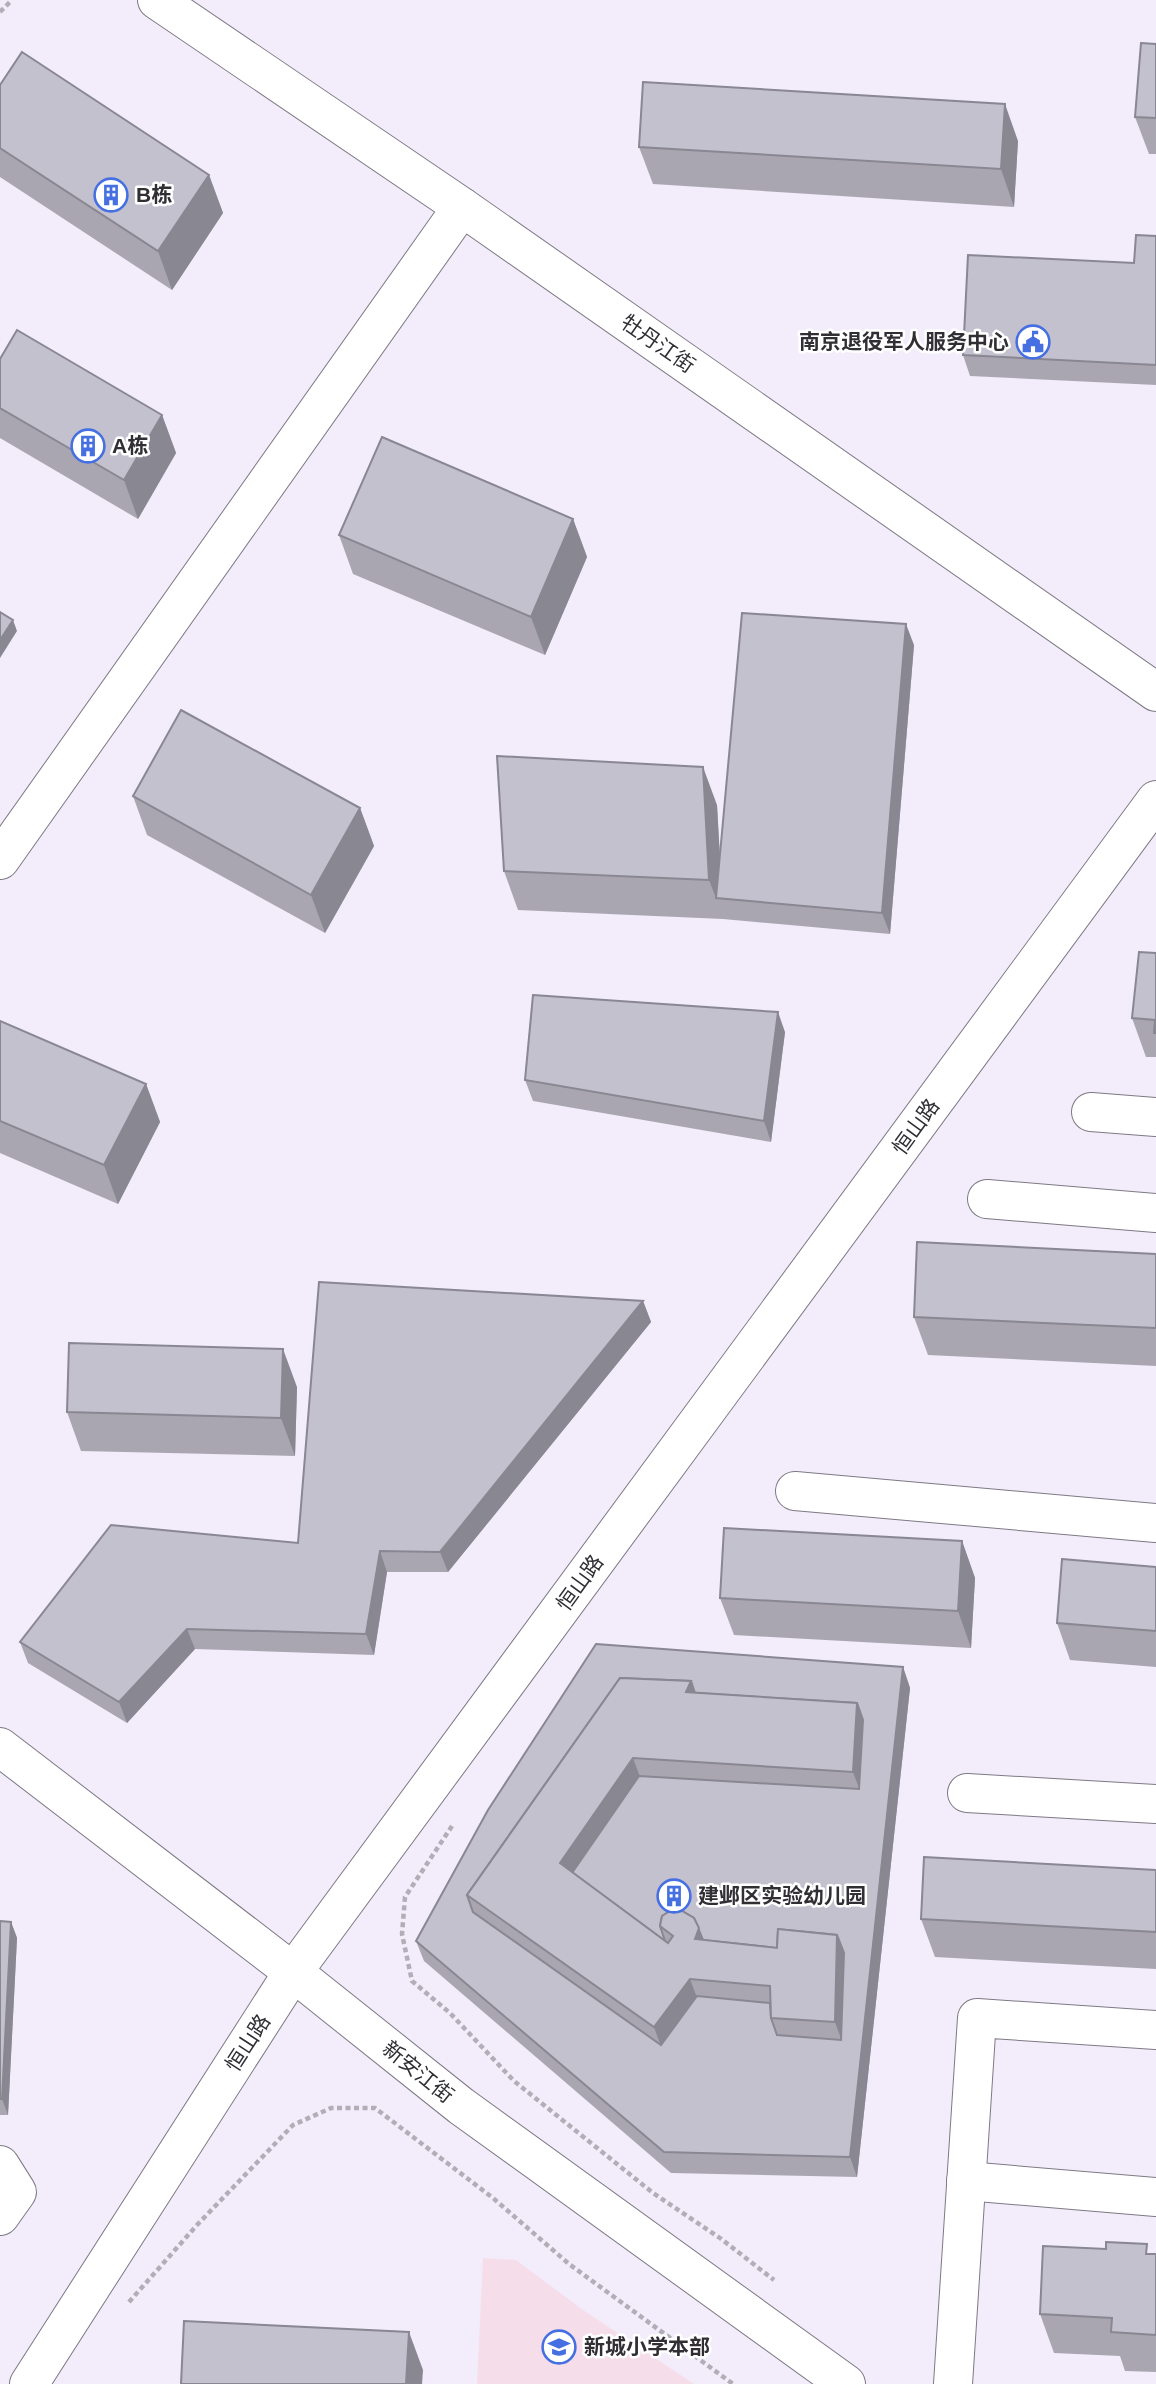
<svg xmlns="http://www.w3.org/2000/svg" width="1156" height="2384" font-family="Arial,'Noto Sans SC',sans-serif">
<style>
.education{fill:#f5deea}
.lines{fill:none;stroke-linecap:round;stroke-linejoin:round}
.minor-casing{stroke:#7e7985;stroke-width:40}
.path{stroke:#b2adb7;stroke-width:4.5;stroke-dasharray:5 3.5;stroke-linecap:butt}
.minor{stroke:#fff;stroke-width:38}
.wall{fill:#a9a6b2}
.shaded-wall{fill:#898791}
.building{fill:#c4c1cf;stroke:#898791;stroke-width:2;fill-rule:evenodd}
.labels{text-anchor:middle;stroke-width:5;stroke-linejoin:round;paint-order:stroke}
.poi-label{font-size:21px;font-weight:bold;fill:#312f34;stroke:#fff;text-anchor:start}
.street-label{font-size:21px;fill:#312f34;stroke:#fff}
</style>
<rect width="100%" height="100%" fill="#f3ecfa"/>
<polygon class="education" points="483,2258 516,2260 583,2310 694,2384 477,2384"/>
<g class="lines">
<defs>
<g id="minor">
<polyline points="157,0 462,207 1156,692"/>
<polyline points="0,860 462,207"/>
<polyline points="1091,1112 1156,1117"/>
<polyline points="987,1199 1156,1213"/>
<polyline points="795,1491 1156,1523"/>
<polyline points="0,1747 293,1972 461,2106 846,2384"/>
<polyline points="967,1793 1156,1804"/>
<polyline points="0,2165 17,2192 0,2216"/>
<polyline points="966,2181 1156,2197"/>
<polyline points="29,2384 293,1972 1156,800"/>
<polyline points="953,2384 977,2018 1156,2030"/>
</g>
</defs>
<use href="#minor" class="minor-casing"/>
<g class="path">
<polyline points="0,12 12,0"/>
<polyline points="452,1826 405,1897 402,1934 412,1981 450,2013 514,2081 653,2193 720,2238 774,2280"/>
<polyline points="129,2302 197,2225 293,2125 331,2108 375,2108 493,2198 569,2264 733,2384"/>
</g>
<use href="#minor" class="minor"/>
</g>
<g class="wall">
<polygon points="1156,44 1156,154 1149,154 1135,117"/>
<polygon points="0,85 209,175 223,213 172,290 0,177"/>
<polygon points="1018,141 1014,207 653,184 639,147"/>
<polygon points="1156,236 1156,385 970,376 963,355 1134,263"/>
<polygon points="0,359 162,415 176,453 138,519 0,438"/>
<polygon points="573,519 587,557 545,655 353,574 339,535"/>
<polygon points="914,645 890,934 723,919 518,910 504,871 717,805 720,856"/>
<polygon points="133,796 360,808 374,846 325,933 147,835"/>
<polygon points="1156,953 1156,1057 1146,1057 1132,1018"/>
<polygon points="0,1021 146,1084 160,1122 118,1204 0,1153"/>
<polygon points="785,1032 771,1142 533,1101 525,1080"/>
<polygon points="1156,1254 1156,1366 928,1355 914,1317"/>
<polygon points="643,1301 651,1322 448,1572 387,1572 374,1655 195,1649 127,1723 28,1663 20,1642 298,1543"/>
<polygon points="297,1387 295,1456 81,1451 67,1412"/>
<polygon points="962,1541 975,1578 971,1648 734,1635 720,1598"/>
<polygon points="1156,1567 1156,1667 1070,1660 1057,1623"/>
<polygon points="596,1644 903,1667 910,1688 857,2177 671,2173 424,1961 416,1941"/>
<polygon points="1156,1870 1156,1969 935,1957 921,1919"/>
<polygon points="0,1921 11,1922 17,1938 8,2115 0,2115"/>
<polygon points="1150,2254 1156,2254 1156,2372 1125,2371 1120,2356 1054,2353 1040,2314"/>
</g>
<g class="shaded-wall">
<polygon points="1005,104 1018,141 1014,207 1001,169"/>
<polygon points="209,175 223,213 172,290 158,251"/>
<polygon points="162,415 176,453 138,519 124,480"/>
<polygon points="573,519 587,557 545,655 531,617"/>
<polygon points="13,620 17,631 0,658 0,640"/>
<polygon points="906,624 914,645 890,934 882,913"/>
<polygon points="703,767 717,805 722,899 716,898 709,880"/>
<polygon points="360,808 374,846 325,933 311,895"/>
<polygon points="778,1012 785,1032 771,1142 764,1121"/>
<polygon points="146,1084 160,1122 118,1204 104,1165"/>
<polygon points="643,1301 651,1322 448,1572 440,1552"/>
<polygon points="283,1349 297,1387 295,1456 281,1418"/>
<polygon points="962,1541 975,1578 971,1648 958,1611"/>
<polygon points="380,1551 387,1572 374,1655 366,1634"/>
<polygon points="187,1629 195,1649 127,1723 119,1702"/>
<polygon points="903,1667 910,1688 857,2177 850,2157"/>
<polygon points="691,1681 702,1711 686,1692"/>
<polygon points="857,1703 871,1741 867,1810 853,1772"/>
<polygon points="633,1758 647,1796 581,1892 560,1863"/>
<polygon points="11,1922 17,1938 8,2115 2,2099"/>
<polygon points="699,1928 710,1958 695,1939"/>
<polygon points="837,1935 851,1973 849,2061 835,2022"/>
<polygon points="690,1979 704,2017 668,2066 654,2027"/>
<polygon points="409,2332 423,2370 422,2384 406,2384"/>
</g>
<g class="building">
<polygon points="1141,43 1156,44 1156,118 1135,117"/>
<polygon points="22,52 209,175 158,251 0,148 0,85"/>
<polygon points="643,82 1005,104 1001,169 639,147"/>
<polygon points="1136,235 1156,236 1156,365 963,355 968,255 1134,263"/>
<polygon points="17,330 162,415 124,480 0,408 0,359"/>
<polygon points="382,437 573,519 531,617 339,535"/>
<polygon points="0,612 13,620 0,640"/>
<polygon points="742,613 906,624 882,913 716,898"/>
<polygon points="181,710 360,808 311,895 133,796"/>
<polygon points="497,756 703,767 709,880 504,871"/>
<polygon points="1139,952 1156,953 1156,1033 1154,1033 1155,1020 1132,1018"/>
<polygon points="533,995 778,1012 764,1121 525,1080"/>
<polygon points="0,1021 146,1084 104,1165 0,1121"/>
<polygon points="917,1242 1156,1254 1156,1328 914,1317"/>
<polygon points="319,1282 643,1301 440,1552 380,1551 366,1634 187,1629 119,1702 20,1642 111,1525 298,1543"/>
<polygon points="69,1343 283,1349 281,1418 67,1412"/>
<polygon points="724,1528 962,1541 958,1611 720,1598"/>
<polygon points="1062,1559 1156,1567 1156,1631 1057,1623"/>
<path d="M596 1644 903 1667 850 2157 664 2152 416 1941 488 1810ZM620 1678 691 1681 695 1693 857 1703 863 1720 859 1789 639 1776 572 1873 665 1941 660 1926 662 1916 670 1911H682L694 1918 703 1940 777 1948 778 1929 837 1935 844 1953 841 2040 777 2035 771 2018 770 2003 697 1996 661 2045 473 1912 467 1895Z"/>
<polygon points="620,1678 691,1681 686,1692 857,1703 853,1772 633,1758 560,1863 668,1943 673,1936 660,1926 662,1916 670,1911 682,1911 694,1918 699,1928 695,1939 777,1948 778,1929 837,1935 835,2022 771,2018 770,1986 690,1979 654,2027 467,1895"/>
<polygon points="924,1857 1156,1870 1156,1932 921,1919"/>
<polygon points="0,1921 11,1922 2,2099 0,2099"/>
<polygon points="1106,2242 1147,2244 1146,2254 1156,2254 1156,2335 1111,2332 1112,2318 1040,2314 1043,2246 1106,2249"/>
<polygon points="184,2321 409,2332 406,2384 181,2384"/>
</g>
<defs>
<symbol id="building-ring" viewBox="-11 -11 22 22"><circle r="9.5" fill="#fff" stroke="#4670e2" stroke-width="1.5"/><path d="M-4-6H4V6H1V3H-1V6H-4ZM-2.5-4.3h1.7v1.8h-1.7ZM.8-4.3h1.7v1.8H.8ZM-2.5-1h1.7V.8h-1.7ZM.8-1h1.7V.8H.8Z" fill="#4670e2"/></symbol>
<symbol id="civic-ring" viewBox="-11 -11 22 22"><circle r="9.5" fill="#fff" stroke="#4670e2" stroke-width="1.5"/><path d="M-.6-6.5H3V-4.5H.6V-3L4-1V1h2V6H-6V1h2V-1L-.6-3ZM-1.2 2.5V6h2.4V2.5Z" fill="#4670e2"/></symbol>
<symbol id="school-ring" viewBox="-11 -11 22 22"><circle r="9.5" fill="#fff" stroke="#4670e2" stroke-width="1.5"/><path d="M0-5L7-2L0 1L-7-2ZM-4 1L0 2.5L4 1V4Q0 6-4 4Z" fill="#4670e2"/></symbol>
</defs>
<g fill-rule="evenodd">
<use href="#building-ring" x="92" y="176" width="38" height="38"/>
<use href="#civic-ring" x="1014" y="323" width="38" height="38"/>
<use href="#building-ring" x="69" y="427" width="38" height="38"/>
<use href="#building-ring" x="655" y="1877" width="38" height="38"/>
<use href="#school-ring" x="540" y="2328" width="38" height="38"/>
</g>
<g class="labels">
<g class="poi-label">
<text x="136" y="202">B栋</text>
<text x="1009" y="349" text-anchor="end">南京退役军人服务中心</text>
<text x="112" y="453">A栋</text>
<text x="698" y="1903">建邺区实验幼儿园</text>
<text x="584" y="2354">新城小学本部</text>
</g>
<g class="street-label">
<text transform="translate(658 344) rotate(35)" y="7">牡丹江街</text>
<text transform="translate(916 1127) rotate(-54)" y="7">恒山路</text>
<text transform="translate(580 1583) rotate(-54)" y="7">恒山路</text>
<text transform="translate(248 2043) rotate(-57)" y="7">恒山路</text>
<text transform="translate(418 2072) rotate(39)" y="7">新安江街</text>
</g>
</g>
</svg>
